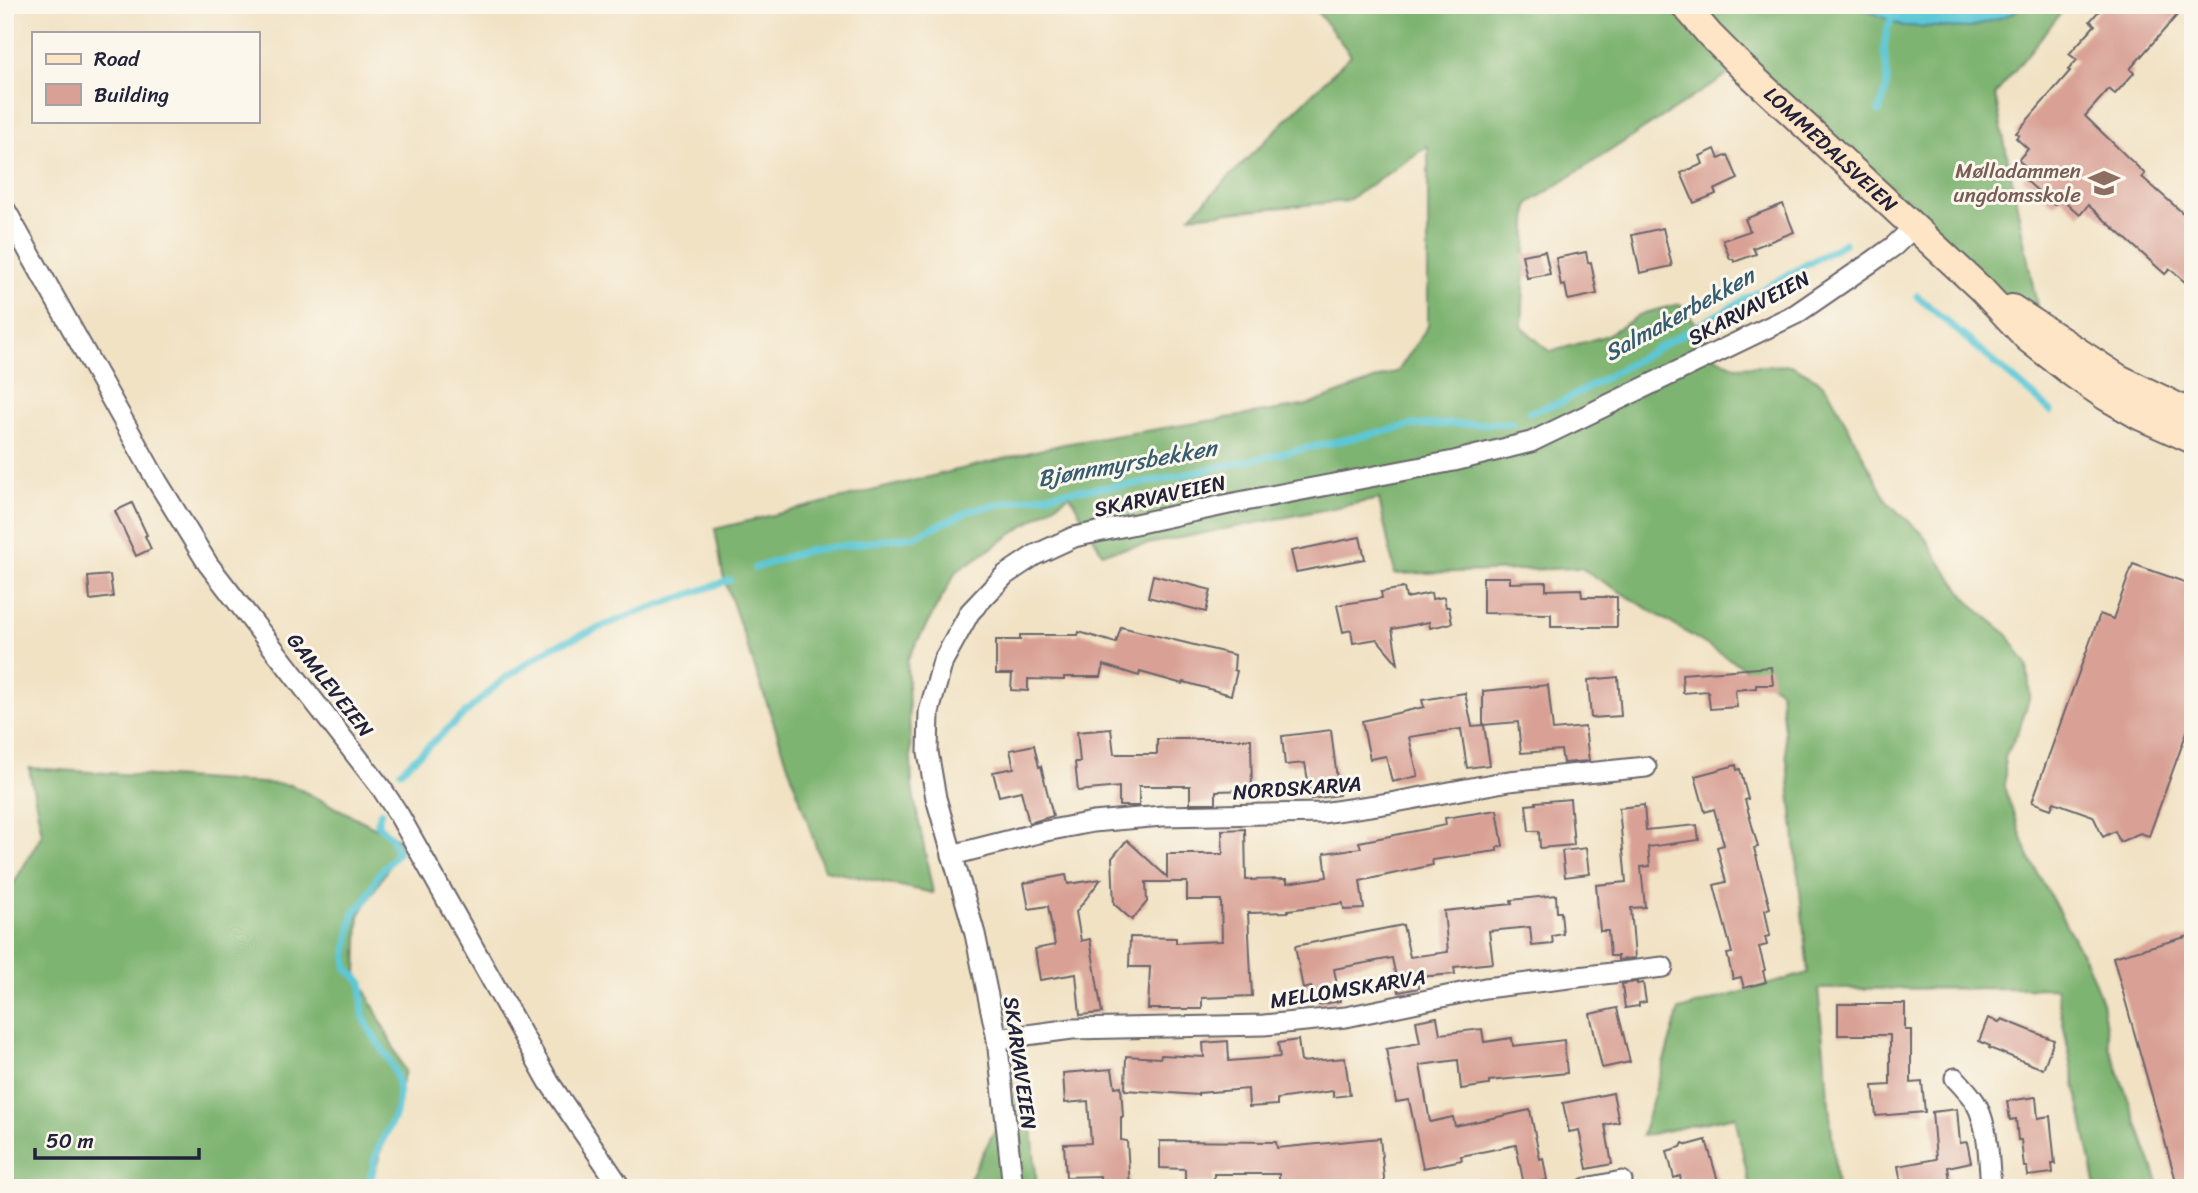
<svg xmlns="http://www.w3.org/2000/svg" width="2198" height="1193" font-family="Sriracha,sans-serif">
<style>
.forest{fill:#7eb471;stroke:#506b56;stroke-width:2}
.water{fill:#5cc7d6;stroke:#3f7488;stroke-width:2}
.lines{fill:none;stroke-linecap:round;stroke-linejoin:round}
.stream{stroke:#5cc7d6;stroke-width:7}
.building{fill:#d9a195}
.minor-casing{stroke:#6a656b;stroke-width:23}
.secondary-casing{stroke:#6a656b;stroke-width:30}
.minor{stroke:#fff;stroke-width:19}
.secondary{stroke:#fde5c5;stroke-width:26}
.labels{text-anchor:middle;stroke-width:6;stroke-linejoin:round;paint-order:stroke}
.street-label{font-size:21px;fill:#22223b;stroke:#fbf7ec}
.education-label{font-size:21px;fill:#785e54;stroke:#fbf7ec;text-anchor:end}
.water-label{font-size:23px;font-style:italic;fill:#365c71;stroke:#fbf7ec}
</style>
<rect width="100%" height="100%" fill="#fbf7ec"/>
<filter id="ink" filterUnits="userSpaceOnUse"><feTurbulence type="fractalNoise" baseFrequency=".0143" numOctaves="2"/><feDisplacementMap in="SourceGraphic" scale="14" xChannelSelector="R" yChannelSelector="G"/><feConvolveMatrix kernelMatrix="1 2 1 2 8 2 1 2 1" color-interpolation-filters="sRGB"/></filter>
<filter id="wash" filterUnits="userSpaceOnUse"><feTurbulence type="fractalNoise" baseFrequency=".00686" numOctaves="4" result="noise"/><feDisplacementMap in="SourceGraphic" scale="28" xChannelSelector="R" yChannelSelector="G"/><feGaussianBlur stdDeviation="1.57" result="paint"/><feColorMatrix in="noise" values="0 0 0 0 0 0 0 0 0 0 0 0 0 0 0 0 0 1.4 0 .05"/><feComposite in="paint" operator="in"/></filter>
<g filter="url(#wash)">
<rect width="100%" height="100%" fill="#f1e2c4"/>
<g class="forest">
<polygon points="1312,5 2067,5 1995,95 2041,326 1920,232 1741,66 1528,204 1522,327 1550,352 1605,336 1644,313 1680,304 1700,328 1714,356 1736,367 1791,365 1817,379 1829,391 1888,503 1922,533 1942,565 1972,605 2007,634 2027,665 2030,696 2019,730 2005,757 2005,790 2029,857 2088,965 2102,1002 2109,1046 2160,1188 2096,1188 2056,988 1818,989 1837,1188 1750,1188 1735,1116 1642,1136 1679,1010 1808,973 1780,690 1581,568 1395,574 1379,499 1102,553 1070,495 956,572 907,660 912,787 933,893 824,870 723,575 715,529 1064,444 1308,405 1398,371 1428,326 1428,146 1347,201 1190,216 1351,55"/>
<polygon points="29,768 291,785 404,842 359,915 357,973 405,1071 370,1188 5,1188 5,899 42,834"/>
<polygon points="1027,1067 1037,1188 965,1188"/>
</g>
<polygon class="water" points="1860,5 2020,5 2014,13 1970,28 1903,26 1863,9"/>
<g class="lines">
<g class="stream">
<polyline points="1879,112 1886,91 1887,74 1884,49 1887,29 1898,5"/>
<polyline points="1917,296 2051,411"/>
<polyline points="1529,412 1562,402 1845,243"/>
<polyline points="755,568 805,551 915,536 969,511 1009,502 1068,491 1145,483 1414,425 1512,423"/>
<polyline points="401,771 502,680 552,647 628,616 730,580"/>
<path d="M366 1188C373 1177 373 1164 377 1152 383 1137 393 1123 397 1108 406 1067 378 1051 365 1020 360 1009 363 994 362 982L347 969V949L354 913 365 901 379 874 398 852 390 836 378 825V820L381 812"/>
</g>
</g>
<g id="blocks">
<g class="building">
<polygon points="2104,5 2186,5 2130,69 2134,73 2115,94 2109,89 2085,116 2145,174 2142,177 2193,222 2193,289 2170,269 2165,274 2088,205 2080,215 2061,198 2054,205 2023,178 2030,170 2018,160 2028,149 2016,138 2019,135 2016,133 2070,71 2068,70 2077,60 2069,54 2095,25 2090,21"/>
<polygon points="1715,149 1719,159 1728,155 1738,179 1714,190 1716,194 1694,203 1681,173 1703,164 1700,156"/>
<polygon points="1783,204 1794,232 1753,248 1756,254 1734,262 1733,259 1730,259 1723,240 1750,231 1745,219"/>
<polygon points="1663,228 1672,266 1640,273 1632,235"/>
<polygon points="1545,251 1550,274 1527,278 1522,255"/>
<polygon points="1586,252 1588,263 1591,262 1597,294 1568,300 1565,285 1561,286 1556,258"/>
<polygon points="132,503 147,535 145,536 151,549 136,556 115,511"/>
<polygon points="1360,537 1365,559 1296,572 1291,551"/>
<polygon points="2133,564 2193,585 2193,715 2149,836 2140,833 2120,842 2115,831 2103,837 2093,816 2054,802 2051,809 2032,802 2100,614 2113,619"/>
<polygon points="110,575 113,597 90,600 88,577"/>
<polygon points="1153,575 1211,590 1206,612 1148,597"/>
<polygon points="1483,577 1510,577 1510,583 1546,582 1546,590 1581,589 1582,597 1617,597 1617,627 1551,627 1551,614 1483,613"/>
<polygon points="1404,588 1406,598 1431,593 1432,599 1444,597 1446,607 1449,607 1452,623 1430,628 1429,622 1392,629 1398,664 1377,639 1353,643 1351,630 1343,632 1337,605 1382,598 1381,592"/>
<polygon points="1121,627 1235,655 1234,670 1237,671 1231,695 1184,682 1183,684 1140,672 1139,676 1104,665 1101,677 1064,677 1064,680 1028,679 1028,691 1011,690 1012,674 996,674 996,640 1020,640 1020,635 1078,635 1079,632 1116,643"/>
<polygon points="1771,667 1773,685 1756,685 1756,688 1735,690 1737,707 1710,709 1708,691 1683,693 1682,674"/>
<polygon points="1618,677 1621,716 1591,718 1588,680"/>
<polygon points="1548,685 1553,730 1585,727 1589,761 1563,763 1561,750 1521,753 1518,722 1483,725 1483,691"/>
<polygon points="1465,693 1472,726 1484,725 1490,765 1467,768 1461,729 1409,737 1418,776 1392,782 1386,756 1370,759 1362,721 1424,707 1422,700"/>
<polygon points="1111,729 1114,754 1157,754 1157,739 1251,739 1252,790 1216,791 1216,803 1190,803 1190,786 1139,786 1139,806 1119,806 1119,787 1078,791 1075,762 1080,762 1077,732"/>
<polygon points="1331,730 1339,795 1311,799 1305,763 1285,765 1282,736"/>
<polygon points="1034,745 1039,767 1041,766 1053,816 1029,823 1021,791 999,796 993,772 1014,768 1010,750"/>
<polygon points="1736,765 1737,770 1740,769 1748,799 1745,800 1758,847 1754,848 1770,908 1765,910 1770,936 1765,937 1767,945 1759,947 1765,970 1763,971 1766,982 1744,988 1741,977 1733,979 1727,954 1732,953 1714,885 1726,882 1717,847 1724,845 1714,809 1705,812 1695,776"/>
<polygon points="1570,799 1574,845 1540,848 1539,831 1529,831 1526,805 1536,804 1536,802"/>
<polygon points="1644,805 1646,830 1697,825 1699,840 1648,847 1650,866 1641,867 1645,907 1631,908 1635,958 1618,960 1618,956 1610,956 1608,931 1600,931 1596,885 1626,882 1619,808"/>
<polygon points="1497,810 1503,846 1497,847 1497,851 1432,860 1433,865 1360,881 1364,909 1344,910 1343,903 1288,910 1288,912 1248,913 1252,996 1202,998 1202,1009 1148,1009 1150,967 1129,967 1130,937 1176,938 1176,943 1222,941 1221,900 1187,900 1187,882 1146,882 1147,902 1132,920 1114,904 1112,858 1127,840 1167,877 1167,854 1223,854 1222,830 1245,829 1246,880 1287,879 1287,883 1327,877 1324,853 1361,848 1359,842 1446,825 1445,818"/>
<polygon points="1586,848 1589,874 1565,877 1562,851"/>
<polygon points="1066,875 1068,884 1101,879 1076,912 1081,941 1090,939 1102,1013 1080,1015 1076,974 1040,980 1035,949 1055,945 1048,906 1029,909 1024,883"/>
<polygon points="1556,895 1557,912 1561,912 1563,934 1552,936 1553,944 1532,946 1530,927 1489,931 1493,963 1454,967 1455,974 1418,977 1419,988 1399,992 1392,958 1334,969 1340,1001 1318,1005 1315,992 1312,992 1311,987 1303,989 1295,946 1403,925 1410,957 1448,952 1444,911 1512,904 1511,900"/>
<polygon points="2193,935 2193,1188 2178,1188 2113,957"/>
<polygon points="1637,982 1637,984 1643,983 1646,1002 1639,1003 1639,1006 1625,1008 1622,984"/>
<polygon points="1838,1004 1905,1004 1905,1030 1911,1030 1911,1083 1922,1082 1925,1112 1876,1116 1873,1086 1890,1085 1890,1035 1838,1035"/>
<polygon points="1617,1008 1630,1062 1602,1068 1590,1014"/>
<polygon points="1437,1017 1440,1034 1482,1029 1484,1042 1512,1038 1513,1046 1564,1040 1567,1073 1489,1081 1489,1085 1461,1089 1458,1060 1420,1065 1430,1122 1453,1117 1455,1126 1530,1110 1540,1159 1543,1158 1547,1180 1524,1185 1516,1145 1461,1156 1462,1160 1423,1168 1409,1100 1396,1102 1386,1049 1420,1043 1416,1021"/>
<polygon points="1988,1018 1999,1022 2002,1019 2054,1040 2043,1069 1989,1048 1990,1046 1979,1041"/>
<polygon points="1298,1040 1301,1062 1345,1058 1350,1095 1333,1097 1333,1091 1277,1099 1277,1105 1249,1107 1248,1089 1198,1093 1198,1095 1125,1090 1126,1056 1160,1058 1161,1055 1204,1057 1203,1043 1228,1041 1229,1061 1280,1057 1278,1043"/>
<polygon points="1112,1069 1115,1087 1121,1086 1123,1117 1121,1117 1121,1140 1127,1141 1130,1188 1100,1188 1100,1176 1066,1177 1064,1144 1091,1143 1088,1101 1065,1103 1063,1073"/>
<polygon points="1613,1093 1619,1122 1605,1125 1612,1164 1587,1169 1579,1130 1569,1132 1563,1103"/>
<polygon points="2036,1097 2038,1118 2050,1116 2055,1164 2052,1164 2053,1173 2028,1176 2027,1167 2024,1167 2021,1140 2018,1140 2016,1119 2010,1120 2007,1101"/>
<polygon points="1957,1109 1960,1143 1967,1142 1971,1162 1948,1167 1951,1188 1902,1188 1898,1166 1936,1159 1932,1112"/>
<polygon points="1380,1138 1385,1188 1279,1188 1279,1174 1214,1174 1214,1183 1185,1183 1185,1169 1160,1168 1160,1141 1276,1142 1277,1148"/>
<polygon points="1706,1140 1720,1188 1683,1188 1680,1176 1674,1178 1667,1151 1681,1147 1683,1143 1688,1145"/>
</g>
</g>
</g>
<g filter="url(#ink)">
<use href="#blocks" fill-opacity="0" stroke="#6a656b" stroke-width="2"/>
<g class="lines">
<defs>
<g id="minor">
<polyline points="5,209 157,481 208,564 382,789 399,815 549,1082 621,1188"/>
<polyline points="952,855 1046,831 1093,822 1162,816 1322,813 1390,803 1509,781 1646,767"/>
<polyline points="997,1039 1072,1029 1264,1025 1346,1017 1485,988 1663,967"/>
<path d="M1955 1078C1965 1089 1977 1101 1981 1115 1989 1138 1989 1164 1991 1188"/>
<polyline points="1013,1188 997,1039 975,934 936,798 928,752 929,712 943,661 970,612 1005,575 1035,555 1074,537 1229,504 1454,461 1531,442 1796,314 1873,261 1894,246 1914,227"/>
<polyline points="1586,1188 1622,1181"/>
</g>
<g id="secondary">
<path id="s1" d="M1684 5 1710 35 1741 66 1981 289 2028 339 2074 375 2106 397 2139 416 2193 440"/>
<polyline points="2012,308 2119,378 2193,414"/>
</g>
</defs>
<use href="#minor" class="minor-casing"/>
<use href="#secondary" class="secondary-casing"/>
<use href="#minor" class="minor"/>
<use href="#secondary" class="secondary"/>
</g>
</g>
<defs>
<symbol id="school-bare" viewBox="-9 -9 18 18"><path d="M0-5L7-2L0 1L-7-2ZM-4 1L0 2.5L4 1V4Q0 6-4 4Z" fill="#8d6e63" stroke="#fbf7ec" stroke-width="2.5" paint-order="stroke"/></symbol>
</defs>
<g fill-rule="evenodd">
<use href="#school-bare" x="2082" y="161" width="44" height="44"/>
</g>
<g class="labels">
<g class="street-label">
<text dy="7" stroke="none"><textPath href="#s1" startOffset="206">LOMMEDALSVEIEN</textPath></text>
<text transform="translate(1749 308) rotate(-28)" y="7">SKARVAVEIEN</text>
<text transform="translate(1160 496) rotate(-12)" y="7">SKARVAVEIEN</text>
<text transform="translate(330 685) rotate(52)" y="7">GAMLEVEIEN</text>
<text transform="translate(1297 788) rotate(-4)" y="7">NORDSKARVA</text>
<text transform="translate(1348 989) rotate(-9)" y="7">MELLOMSKARVA</text>
<text transform="translate(1020 1063) rotate(82)" y="7">SKARVAVEIEN</text>
</g>
<g class="education-label">
<text x="2081" y="178">Mølladammen<tspan x="2081" dy="24">ungdomsskole</tspan></text>
</g>
<g class="water-label">
<text transform="translate(1679 314) rotate(-29)" y="8">Salmakerbekken</text>
<text transform="translate(1127 463) rotate(-10)" y="8">Bjønnmyrsbekken</text>
</g>
</g>
<rect width="2198" height="1193" fill="none" stroke="#fbf7ec" stroke-width="28"/>
<rect x="32" y="32" width="228" height="91" fill="#fbf7ec" stroke="#a4a2a5" stroke-width="2"/>
<rect x="46" y="54" width="35" height="10" fill="#fde5c5" stroke="#a4a2a5" stroke-width="2"/>
<text x="94" y="66" font-size="21" fill="#22223b">Road</text>
<rect x="46" y="84" width="35" height="21" fill="#d9a195" stroke="#a4a2a5" stroke-width="2"/>
<text x="94" y="102" font-size="21" fill="#22223b">Building</text>
<path d="M35 1148v10h164v-10" fill="none" stroke="#22223b" stroke-width="3.5"/>
<text x="46" y="1148" font-size="21" fill="#22223b" stroke="#fbf7ec" stroke-width="5" paint-order="stroke">50 m</text>
</svg>
